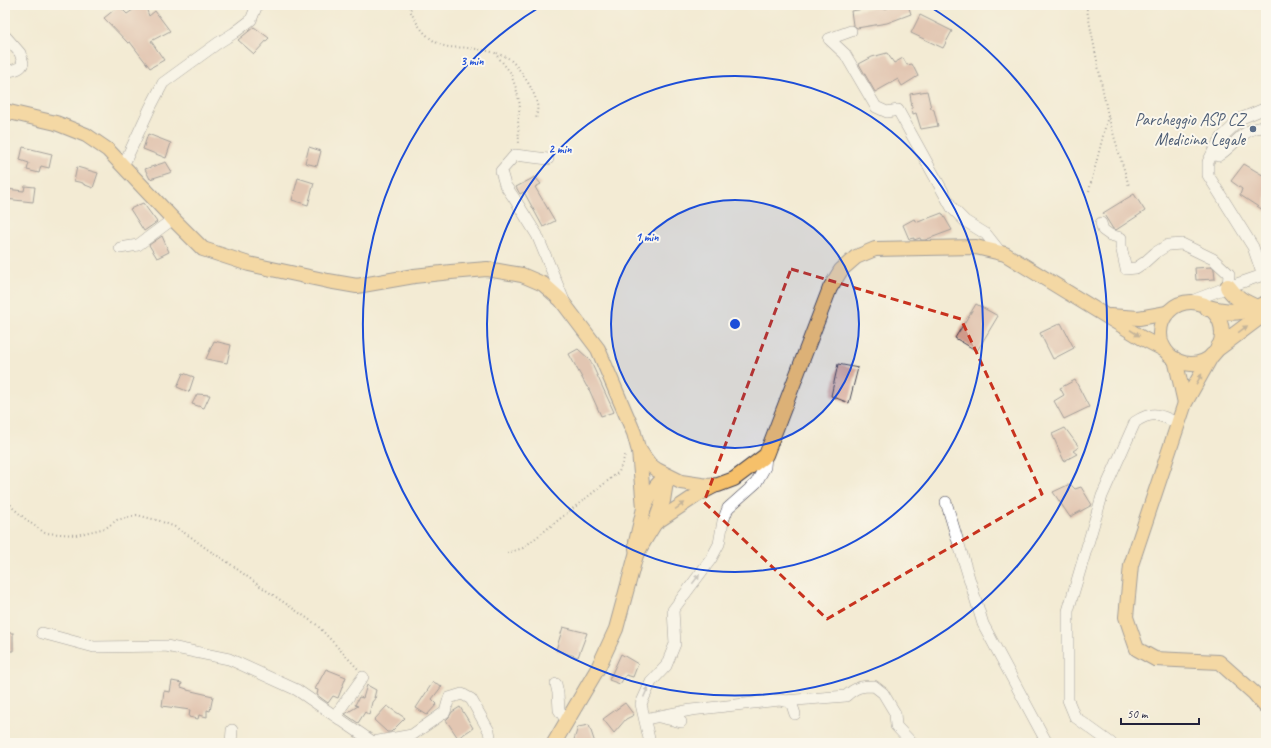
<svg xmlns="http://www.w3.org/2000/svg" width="1271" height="748" font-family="Caveat,sans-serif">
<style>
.building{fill:#cf9a8a}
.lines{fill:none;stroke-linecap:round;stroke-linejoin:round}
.minor-casing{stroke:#414052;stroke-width:12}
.major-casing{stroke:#414052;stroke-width:16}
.highway-casing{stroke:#414052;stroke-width:18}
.path{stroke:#414052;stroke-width:2;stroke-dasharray:1 3;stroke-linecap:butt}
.minor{stroke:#fff;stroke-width:11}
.major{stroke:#f6c06b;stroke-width:14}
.highway{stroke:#f6c06b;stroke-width:16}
.oneway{fill:#8c7153}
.oneway2{fill:#9c9ca7}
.marked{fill:none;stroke:#c8321e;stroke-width:3;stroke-dasharray:8 5;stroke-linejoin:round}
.ring{fill:none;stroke:#1d4ed8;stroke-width:2}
.service-dot{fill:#5c6f8a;stroke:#fbf7ec;stroke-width:1.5}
.labels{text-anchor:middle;stroke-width:4;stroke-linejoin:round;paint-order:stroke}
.service-label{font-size:17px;fill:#4e5e75;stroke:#fbf7ec;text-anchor:end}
.centre{fill:#1d4ed8;stroke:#fbf7ec;stroke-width:2}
.ring-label{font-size:12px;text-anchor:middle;font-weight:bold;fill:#1d4ed8;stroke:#fbf7ec;stroke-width:4;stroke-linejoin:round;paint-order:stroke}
</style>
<rect width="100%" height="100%" fill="#fbf7ec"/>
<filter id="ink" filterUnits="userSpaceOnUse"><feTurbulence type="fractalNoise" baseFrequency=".025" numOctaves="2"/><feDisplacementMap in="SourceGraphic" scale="8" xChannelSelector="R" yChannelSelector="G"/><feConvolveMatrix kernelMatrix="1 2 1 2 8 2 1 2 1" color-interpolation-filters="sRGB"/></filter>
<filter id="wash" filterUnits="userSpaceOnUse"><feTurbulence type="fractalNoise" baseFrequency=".012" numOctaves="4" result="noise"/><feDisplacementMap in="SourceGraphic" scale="16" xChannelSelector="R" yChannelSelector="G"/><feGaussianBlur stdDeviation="0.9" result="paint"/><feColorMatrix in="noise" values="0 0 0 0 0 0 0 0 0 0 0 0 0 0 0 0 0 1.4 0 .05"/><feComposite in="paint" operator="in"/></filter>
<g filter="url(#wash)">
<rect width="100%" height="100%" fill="#f3ebd4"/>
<g id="blocks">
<g class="building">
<polygon points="140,5 145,5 149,16 155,11 170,31 151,41 164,60 150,68 130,42 128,43 104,18 119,6 127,14"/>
<polygon points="896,5 908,5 911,14 887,23 857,28 853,25 851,11 883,6 884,9"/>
<polygon points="920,15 952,31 943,48 911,33"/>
<polygon points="254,27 269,38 254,54 238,40"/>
<polygon points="887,53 894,63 903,58 907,65 912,64 918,76 902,86 898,79 875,92 859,64 872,57"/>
<polygon points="927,91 931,108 934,110 938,126 921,129 916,113 913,114 910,94"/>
<polygon points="148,134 171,143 166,158 143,149"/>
<polygon points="23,147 52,154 49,168 41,166 39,173 27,170 29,163 20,160"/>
<polygon points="309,147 321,151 317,166 305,163"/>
<polygon points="166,162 172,172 150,179 145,169"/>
<polygon points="1244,164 1266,177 1266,212 1240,195 1242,189 1231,181"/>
<polygon points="77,167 98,173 93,188 83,184 83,183 74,181"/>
<polygon points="535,177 541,184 535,187 555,221 543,227 524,192 520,194 516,187"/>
<polygon points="298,178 314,183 308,205 292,200"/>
<polygon points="25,186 35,187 33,202 5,199 6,189 24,191"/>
<polygon points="1134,194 1145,211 1116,230 1113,229 1103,213"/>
<polygon points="143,203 157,222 144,231 130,209"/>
<polygon points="942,213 952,230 925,240 921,240 920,238 914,240 914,238 909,239 903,225 914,219 918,222"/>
<polygon points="162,236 169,252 157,258 149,245"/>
<polygon points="1211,267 1214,269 1215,279 1196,280 1195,268"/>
<polygon points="976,304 998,316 977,351 955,338"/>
<polygon points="1061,323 1074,348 1053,359 1040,333"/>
<polygon points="214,341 231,345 227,363 206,359"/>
<polygon points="578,349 590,360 614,412 601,416 588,387 587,387 569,354"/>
<polygon points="838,364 858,368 849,403 831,396"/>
<polygon points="183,373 194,377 189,392 177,387"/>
<polygon points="1075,380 1089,407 1064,419 1054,401 1064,395 1060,388"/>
<polygon points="197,394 210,395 204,408 192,404"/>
<polygon points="1065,428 1079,447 1073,451 1077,454 1064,461 1052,434"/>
<polygon points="1070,484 1075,489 1081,487 1092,505 1070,517 1053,492"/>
<polygon points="563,627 587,633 578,657 556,650"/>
<rect x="5" y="633" width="8" height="18"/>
<polygon points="621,654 638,664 633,677 626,675 620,684 609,680"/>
<polygon points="326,669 346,677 338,698 333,696 328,703 317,695 318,690 315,689"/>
<polygon points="172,681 182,683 181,687 187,689 187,690 213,696 210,711 207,710 207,717 199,715 198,719 189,717 190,710 162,706 164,691 170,692"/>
<polygon points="433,682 442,686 432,699 437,704 427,715 416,708"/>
<polygon points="367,685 376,690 374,698 377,696 372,702 369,715 365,712 358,723 345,714 358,706 355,705 359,697 363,698"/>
<polygon points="625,703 634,715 626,719 614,733 603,719"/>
<polygon points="387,706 405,718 391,732 387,732 374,720"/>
<polygon points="460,707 473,728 458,738 446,720 449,717 452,712"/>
<polygon points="589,725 595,743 573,743 578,727"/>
</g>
</g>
</g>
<g filter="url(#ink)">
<use href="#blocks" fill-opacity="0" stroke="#414052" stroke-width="1"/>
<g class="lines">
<defs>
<g id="minor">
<polyline points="851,31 829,39 845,54 876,107 887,112 898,110 952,208 965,221 986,234 1001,253"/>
<path d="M5 72C12 70 21 70 23 63L20 53 6 37"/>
<path d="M1213 152 1218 156C1236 145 1242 127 1266 127"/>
<polyline points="548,159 515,155 501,171 505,185 514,198 537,235 565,303"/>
<polyline points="123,166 150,108 163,83 218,43 234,33 251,20 257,5"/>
<polyline points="1101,223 1103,230 1110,235 1121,238 1121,246 1126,269 1136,268 1145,262 1155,253 1168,245 1182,244 1213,259 1229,274 1228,287"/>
<polyline points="120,248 138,245 173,219"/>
<polyline points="1263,276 1253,247 1208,175 1208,162 1213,152 1222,137 1242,118 1266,108"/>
<polyline points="1189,302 1228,287 1266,274"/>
<polyline points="946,502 983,624 1047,743"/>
<polyline points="42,633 94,647 166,646 229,659 297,690 373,742 412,735 445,712 449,698 462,694 471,699 489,731 491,743"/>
<polyline points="556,684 558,693 559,710 567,721"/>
<path d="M784 701 846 696C856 687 861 686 874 686L883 693 895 713 896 726 912 743"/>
<polyline points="335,716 363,677"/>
<polyline points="659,717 681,722"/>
<polyline points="645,719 691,710 780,700 791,702 795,714"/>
<polyline points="231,743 232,730"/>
<polyline points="650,743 641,704 651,682 666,666 675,644 673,610 711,559 719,544 723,521 728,508 756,483 765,467 766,455"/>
<path d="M1111 743 1075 717 1068 700V611L1102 496 1135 422C1154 410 1158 415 1178 423"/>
</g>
<g id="major">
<polyline points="5,111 56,123 86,135 108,150 173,219 203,249 249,264 328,281 357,286 414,276 451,272 487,269 522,275 543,284 561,300 598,349 634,433 638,448 644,457 650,465 657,470 681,482 708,486 718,485 734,479 766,455 830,288 841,270 856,257 875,249 976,247 1005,254 1142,338 1165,350"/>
<circle cx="1191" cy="333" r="31"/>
<polyline points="1110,316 1139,318 1167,313"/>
<polyline points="1212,355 1185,403 1131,565 1126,617 1137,649 1155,659 1219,662 1254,693 1266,707"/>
<polyline points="1175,359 1185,403"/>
<path d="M644 508C650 496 655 484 667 476L663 501 655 523"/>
<polyline points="636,549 636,542 644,508 639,451"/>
<polyline points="554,743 598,668 616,629 636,555 647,536 655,523 697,495 714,486"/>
</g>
<g id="highway">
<path d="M1228 287C1235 298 1245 303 1257 308"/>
<path d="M1208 308C1230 314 1245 313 1266 304"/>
<polyline points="1219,347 1263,314 1266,310"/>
</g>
</defs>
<use href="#minor" class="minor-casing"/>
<use href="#major" class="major-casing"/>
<use href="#highway" class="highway-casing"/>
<g class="path">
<path d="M413 5 410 10C417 26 430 44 449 47 455 48 462 47 468 48 477 49 486 50 495 53L510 72 516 88 520 105 518 119 519 145"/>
<polyline points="1086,5 1108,116"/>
<path d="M497 53C500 55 505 56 508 58 519 66 535 91 537 104 538 109 537 114 536 119"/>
<polyline points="1089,191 1108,116 1129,186"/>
<polyline points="6,498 13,508 29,522 45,533 76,535 106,528 117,520 137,515 160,521 175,527 191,537 207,549 226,561 260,586 317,625 358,669"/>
<polyline points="507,553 523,548 619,472 626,453"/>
</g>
<use href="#minor" class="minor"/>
<use href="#major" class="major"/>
<use href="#highway" class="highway"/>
</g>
<defs><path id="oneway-solid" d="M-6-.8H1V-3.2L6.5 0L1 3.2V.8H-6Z"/></defs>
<g class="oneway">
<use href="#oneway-solid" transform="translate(1243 329) rotate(-36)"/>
<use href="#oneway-solid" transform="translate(1135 333) rotate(33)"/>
<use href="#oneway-solid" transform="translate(1199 379) rotate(-61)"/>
<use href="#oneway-solid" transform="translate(680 506) rotate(-34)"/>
</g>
<g class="oneway2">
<use href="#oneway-solid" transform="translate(696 579) rotate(-53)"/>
<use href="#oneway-solid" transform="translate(646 692) rotate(-66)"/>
</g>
</g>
<path d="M0 0H1271V748H0ZM791 269 961 319 1042 494 827 619 704 502Z" fill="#f3ebd4" fill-opacity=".55" fill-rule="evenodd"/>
<path class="marked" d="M791 269 961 319 1042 494 827 619 704 502Z"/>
<circle cx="735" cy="324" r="124" fill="#1d4ed8" fill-opacity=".12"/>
<g class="ring">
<circle cx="735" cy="324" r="124"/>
<circle cx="735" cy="324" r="248"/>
<path d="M927 5A372 372 0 1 1 543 5"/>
</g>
<circle class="service-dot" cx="1253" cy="129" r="4"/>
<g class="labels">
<g class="service-label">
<text x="1245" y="125">Parcheggio ASP CZ<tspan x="1245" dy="20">Medicina Legale</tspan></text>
</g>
</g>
<circle cx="735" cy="324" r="6" class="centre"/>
<g class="ring-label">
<text x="472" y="65">3 min</text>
<text x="560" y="153">2 min</text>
<text x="647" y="241">1 min</text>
</g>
<rect width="1271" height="748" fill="none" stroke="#fbf7ec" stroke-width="20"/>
<path d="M1121 718v6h78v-6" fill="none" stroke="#22223b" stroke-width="2"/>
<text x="1127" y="718" font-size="12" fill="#22223b" stroke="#fbf7ec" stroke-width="3" paint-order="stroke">50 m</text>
</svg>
